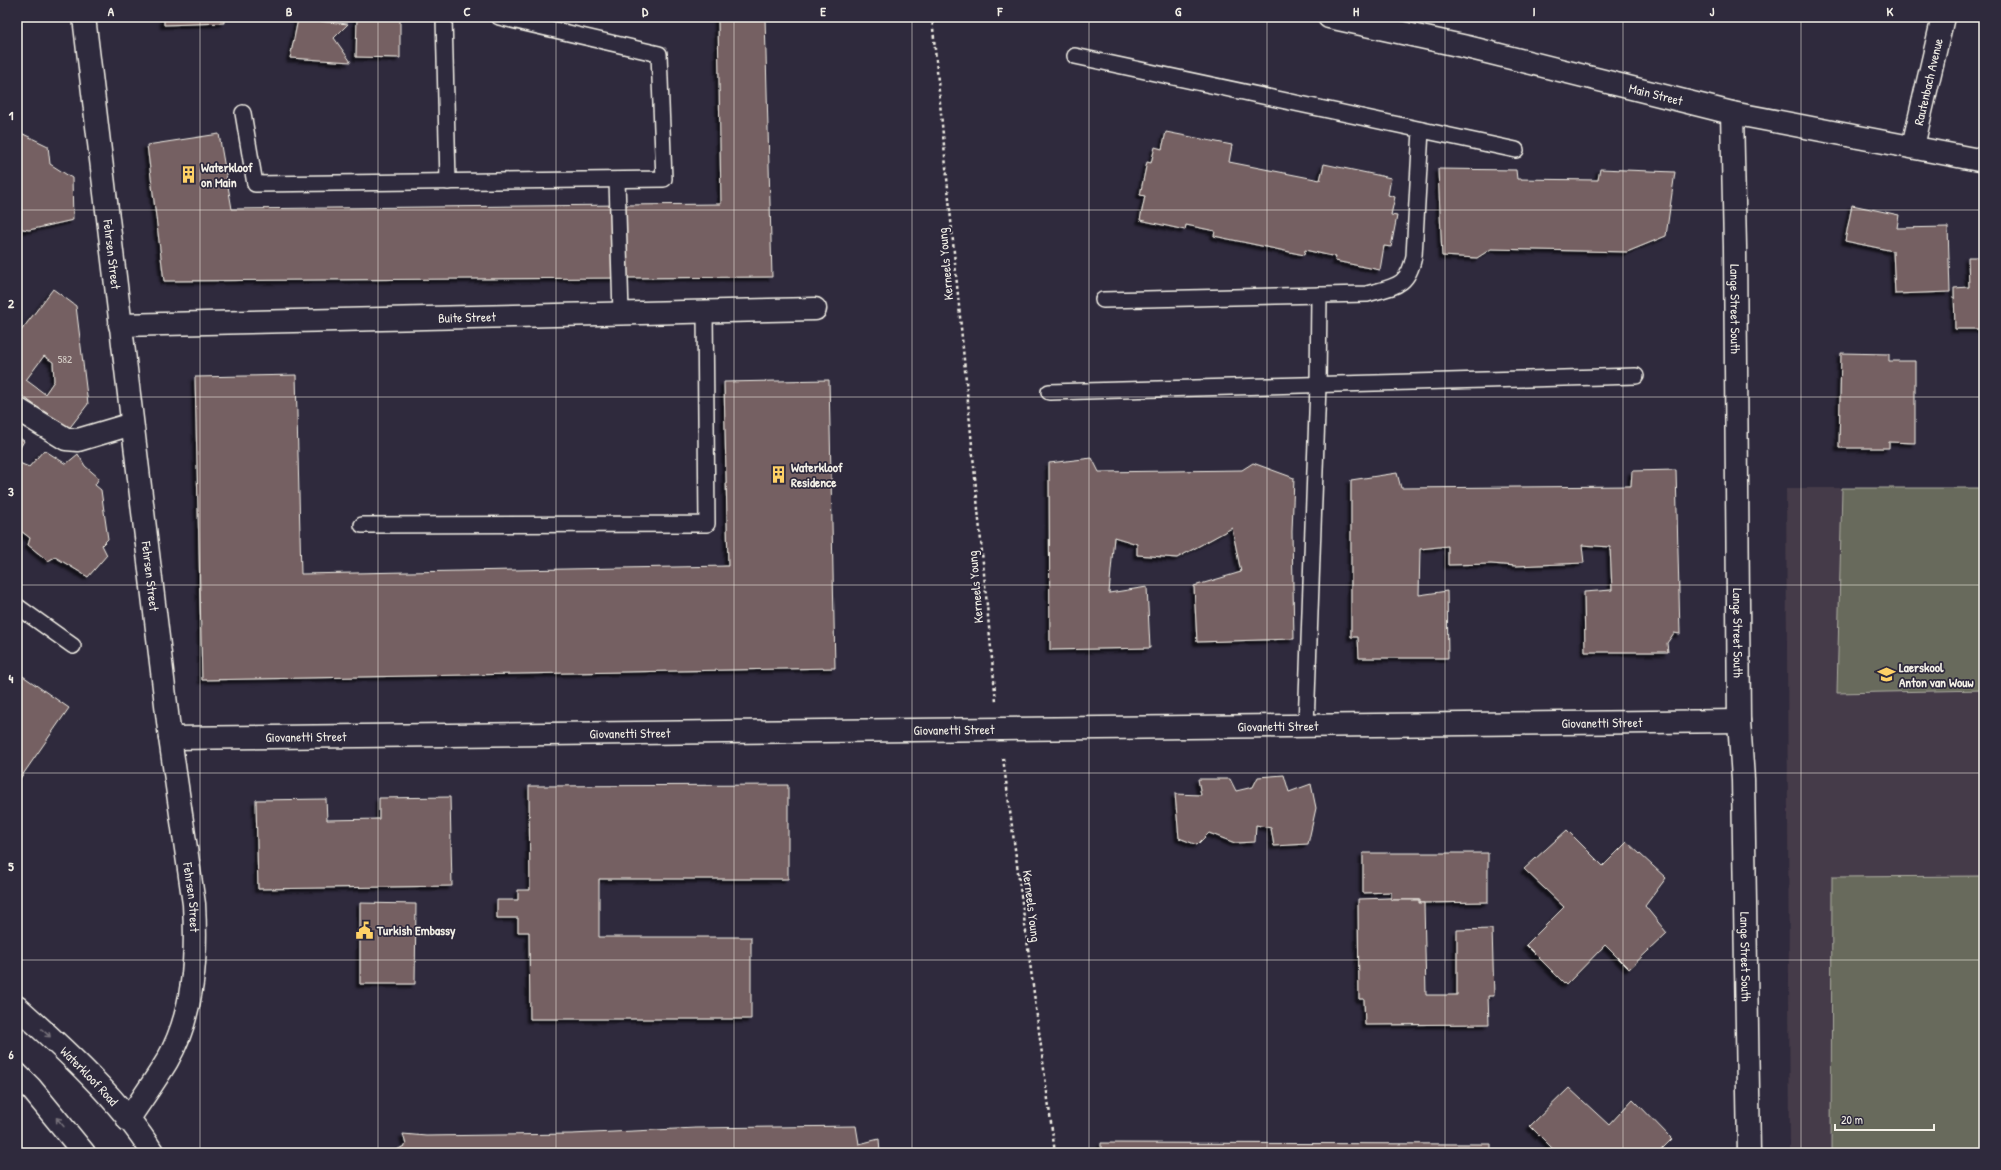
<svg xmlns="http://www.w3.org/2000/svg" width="2001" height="1170" font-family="'Patrick Hand',sans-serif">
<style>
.built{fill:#443a48}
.green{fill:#686a5c;stroke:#aeaea2}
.building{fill:#756062;stroke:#f4f1e8;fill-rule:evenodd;filter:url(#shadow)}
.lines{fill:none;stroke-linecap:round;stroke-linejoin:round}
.service-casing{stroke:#f4f1e8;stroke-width:18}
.minor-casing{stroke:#f4f1e8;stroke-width:25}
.path{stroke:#f4f1e8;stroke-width:2.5;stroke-dasharray:3 3;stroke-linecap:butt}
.service{stroke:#2f2a3d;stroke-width:15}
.minor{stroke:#2f2a3d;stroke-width:22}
.oneway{stroke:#747079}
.grid{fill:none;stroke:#f4f1e8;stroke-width:1;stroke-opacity:0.55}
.labels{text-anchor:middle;stroke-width:3.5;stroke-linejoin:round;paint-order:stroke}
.number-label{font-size:11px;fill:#d4cdc6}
.street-label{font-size:13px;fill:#f4f1e8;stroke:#2f2a3d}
.poi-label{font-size:13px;font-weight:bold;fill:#f4f1e8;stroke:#2f2a3d;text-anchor:start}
.neatline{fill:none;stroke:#f4f1e8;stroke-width:1.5}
.grid-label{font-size:13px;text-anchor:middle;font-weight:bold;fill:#f4f1e8}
</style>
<defs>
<filter id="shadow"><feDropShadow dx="-3.5" dy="3.5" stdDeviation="1" flood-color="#0009"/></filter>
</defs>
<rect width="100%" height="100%" fill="#2f2a3d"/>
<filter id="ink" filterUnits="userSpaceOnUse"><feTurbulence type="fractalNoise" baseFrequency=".025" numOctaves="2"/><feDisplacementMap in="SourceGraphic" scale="8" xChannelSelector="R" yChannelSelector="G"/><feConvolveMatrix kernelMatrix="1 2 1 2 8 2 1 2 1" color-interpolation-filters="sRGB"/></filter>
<g filter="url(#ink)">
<polygon class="built" points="1786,488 1984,488 1984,1153 1790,1153"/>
<g class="green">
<polygon points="1842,488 1984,488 1984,690 1837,693"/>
<polygon points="1984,876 1984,1153 1831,1153 1832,877"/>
</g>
<g class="building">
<polygon points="164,17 224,17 224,23 164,25"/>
<polygon points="357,17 400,17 400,58 356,57"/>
<polygon points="718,17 765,17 772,277 164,281 147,145 219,134 232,209 721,204"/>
<polygon points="298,19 348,24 334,38 351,62 290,58"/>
<polygon points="17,131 48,146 50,164 72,178 73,220 29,230 17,228 17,191 19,190 17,173"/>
<polygon points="1166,132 1232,145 1229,162 1320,180 1324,164 1391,178 1388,195 1395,197 1391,215 1397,216 1391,247 1384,246 1380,270 1335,261 1336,257 1305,250 1304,255 1214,236 1215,231 1186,225 1185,230 1140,220 1145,196 1140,195 1147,162 1151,163 1155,147 1162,149"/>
<polygon points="1438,169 1516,170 1517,179 1598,180 1600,169 1675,172 1666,236 1627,252 1491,249 1477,258 1442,256"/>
<polygon points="1852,205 1899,215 1897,228 1948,227 1950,292 1895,294 1893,251 1845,241"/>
<polygon points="1968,257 1984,257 1984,329 1955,329 1954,288 1969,287"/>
<path d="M53 289 76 306 88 404 68 430 17 392V336ZM44 356 53 362 54 381 45 394 26 380Z"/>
<polygon points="1841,353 1889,354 1889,361 1915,361 1915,443 1889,442 1889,448 1839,448"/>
<polygon points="296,375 301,574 728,566 724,382 829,380 835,668 202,680 195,377"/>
<polygon points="17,436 24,441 17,453"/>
<polygon points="44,450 66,464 78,454 85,466 99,478 95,485 101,490 108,539 102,545 107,555 88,577 55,557 48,561 28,545 30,538 17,528 17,462 29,467"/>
<polygon points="1092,458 1099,472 1242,470 1253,463 1294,478 1292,532 1294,639 1197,642 1194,586 1241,572 1232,528 1177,558 1137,555 1137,544 1114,537 1109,593 1147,587 1150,648 1050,650 1049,463"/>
<polygon points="1676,470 1680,634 1674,633 1667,643 1668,652 1585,652 1584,592 1612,590 1610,547 1582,545 1584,563 1516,566 1491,564 1448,565 1448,546 1420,549 1419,595 1447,591 1448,658 1359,658 1358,637 1351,637 1351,480 1397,473 1401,488 1631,486 1632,471"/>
<polygon points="17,672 69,708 17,783"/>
<polygon points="1284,775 1289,792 1311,784 1316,808 1308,844 1274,846 1271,828 1256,825 1255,842 1235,843 1209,833 1197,845 1179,838 1175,794 1201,795 1198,779 1230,779 1236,791 1253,787 1258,777"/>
<polygon points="788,785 788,879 599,879 599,937 751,937 751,1019 530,1019 529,932 518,932 518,918 497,918 497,900 518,900 518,890 530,890 529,786"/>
<polygon points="450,797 452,886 258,889 256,800 326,799 327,820 379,819 379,798"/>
<polygon points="1567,830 1603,866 1627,842 1666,878 1645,906 1667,933 1629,969 1605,945 1566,985 1526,945 1564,907 1524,869"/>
<polygon points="1363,853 1488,853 1488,902 1420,903 1420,900 1391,900 1391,892 1363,893"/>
<polygon points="1391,898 1391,900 1419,900 1419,903 1424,903 1426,995 1457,995 1457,930 1492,929 1494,996 1488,996 1489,1024 1365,1025 1364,999 1359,999 1358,899"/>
<polygon points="360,903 416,904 415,984 360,984"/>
<polygon points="1569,1088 1609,1125 1633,1099 1672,1139 1658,1153 1557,1153 1530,1126"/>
<polygon points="856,1126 859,1144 879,1139 880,1153 391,1153 406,1145 403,1134 426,1136 572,1134 696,1128"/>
<polygon points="1101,1143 1491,1144 1491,1153 1101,1153"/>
</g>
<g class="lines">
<defs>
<g id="service">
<polyline points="444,17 448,182"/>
<polyline points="1075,56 1516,150"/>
<polyline points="243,113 255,184 664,179 659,54 499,17"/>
<polyline points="617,180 621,313"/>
<path d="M1103 300 1367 294C1395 286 1408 287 1414 256L1421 130"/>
<polyline points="1049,392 1636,376"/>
<polyline points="362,525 707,524 705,312"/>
<polyline points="17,606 73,646"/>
<polyline points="1306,726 1318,385 1319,295"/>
</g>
<g id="minor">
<path id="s1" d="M84 17 170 738 194 904C197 957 194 1014 167 1061 155 1081 141 1100 128 1120"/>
<path id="s2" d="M1329 17 1467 47 1732 113 1984 161"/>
<path id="s3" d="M1732 113 1735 247 1739 721 1743 779 1749 1153"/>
<path id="s4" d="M1913 146 1943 17"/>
<path id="s5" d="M120 325 815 309"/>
<polyline points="17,409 66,439 78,440 132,424"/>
<path id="s6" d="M170 738 1739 721"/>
<path id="s7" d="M17 1007C63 1048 120 1100 153 1153"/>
<polyline points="17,1074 30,1087 84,1153"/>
</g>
</defs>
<use href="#service" class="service-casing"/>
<use href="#minor" class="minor-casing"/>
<g class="path">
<polyline points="932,17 996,702"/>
<polyline points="1003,758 1055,1153"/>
</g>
<use href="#service" class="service"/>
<use href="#minor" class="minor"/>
</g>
<defs><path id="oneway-shaft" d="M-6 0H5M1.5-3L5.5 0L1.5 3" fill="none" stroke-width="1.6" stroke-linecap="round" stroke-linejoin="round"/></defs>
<g class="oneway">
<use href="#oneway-shaft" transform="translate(46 1033) rotate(42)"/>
<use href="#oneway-shaft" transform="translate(60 1122) rotate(-130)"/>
</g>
</g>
<path class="grid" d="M200 17V1153M378 17V1153M556 17V1153M734 17V1153M912 17V1153M1089 17V1153M1267 17V1153M1445 17V1153M1623 17V1153M1801 17V1153M17 210H1984M17 397H1984M17 585H1984M17 773H1984M17 960H1984"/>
<defs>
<symbol id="building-bare" viewBox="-9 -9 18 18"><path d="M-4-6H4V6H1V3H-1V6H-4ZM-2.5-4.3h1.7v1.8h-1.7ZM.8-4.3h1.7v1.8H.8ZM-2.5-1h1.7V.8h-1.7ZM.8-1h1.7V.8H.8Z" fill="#ffd166" stroke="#2f2a3d" stroke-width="2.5" paint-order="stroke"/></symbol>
<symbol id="school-bare" viewBox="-9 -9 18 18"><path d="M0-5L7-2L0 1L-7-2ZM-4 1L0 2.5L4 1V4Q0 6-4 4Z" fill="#ffd166" stroke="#2f2a3d" stroke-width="2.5" paint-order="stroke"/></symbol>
<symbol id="civic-bare" viewBox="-9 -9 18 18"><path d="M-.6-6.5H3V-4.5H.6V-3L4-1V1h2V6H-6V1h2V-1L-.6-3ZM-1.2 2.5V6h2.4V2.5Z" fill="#ffd166" stroke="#2f2a3d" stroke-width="2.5" paint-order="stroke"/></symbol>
</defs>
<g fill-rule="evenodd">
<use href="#building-bare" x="176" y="162" width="25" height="25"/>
<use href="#building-bare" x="766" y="462" width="25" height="25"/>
<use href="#school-bare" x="1874" y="662" width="25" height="25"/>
<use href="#civic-bare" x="352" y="918" width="25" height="25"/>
</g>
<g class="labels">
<g class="number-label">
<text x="65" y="363">582</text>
</g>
<g class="street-label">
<text dy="5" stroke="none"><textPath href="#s4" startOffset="66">Rautenbach Avenue</textPath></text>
<text dy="5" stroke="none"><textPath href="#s2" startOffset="336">Main Street</textPath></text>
<text dy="5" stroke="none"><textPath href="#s1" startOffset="239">Fehrsen Street</textPath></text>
<text transform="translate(945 264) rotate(-95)" y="5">Kerneels Young</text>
<text dy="5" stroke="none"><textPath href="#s3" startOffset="196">Lange Street South</textPath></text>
<text dy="5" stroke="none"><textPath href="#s5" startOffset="347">Buite Street</textPath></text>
<text dy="5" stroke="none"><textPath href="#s1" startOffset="563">Fehrsen Street</textPath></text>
<text transform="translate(975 587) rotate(-95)" y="5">Kerneels Young</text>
<text dy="5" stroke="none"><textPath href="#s3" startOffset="520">Lange Street South</textPath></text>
<text dy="5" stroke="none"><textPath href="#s6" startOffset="1432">Giovanetti Street</textPath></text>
<text dy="5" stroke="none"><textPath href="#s6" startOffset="1108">Giovanetti Street</textPath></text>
<text dy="5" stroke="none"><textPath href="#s6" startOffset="784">Giovanetti Street</textPath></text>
<text dy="5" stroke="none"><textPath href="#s6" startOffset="460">Giovanetti Street</textPath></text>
<text dy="5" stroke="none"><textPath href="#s6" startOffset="136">Giovanetti Street</textPath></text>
<text dy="5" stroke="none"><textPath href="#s1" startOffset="887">Fehrsen Street</textPath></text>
<text transform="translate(1032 906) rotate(83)" y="5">Kerneels Young</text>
<text dy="5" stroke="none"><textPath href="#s3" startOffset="844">Lange Street South</textPath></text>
<text dy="5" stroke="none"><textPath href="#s7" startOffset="100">Waterkloof Road</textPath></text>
</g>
<g class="poi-label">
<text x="201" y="172">Waterkloof<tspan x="201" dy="15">on Main</tspan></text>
<text x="791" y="472">Waterkloof<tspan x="791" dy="15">Residence</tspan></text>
<text x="1899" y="672">Laerskool<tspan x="1899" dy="15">Anton van Wouw</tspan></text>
<text x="377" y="935">Turkish Embassy</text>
</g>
</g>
<rect width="2001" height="1170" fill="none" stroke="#2f2a3d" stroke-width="44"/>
<path d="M1835 1124v6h99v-6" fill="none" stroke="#f4f1e8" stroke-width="2"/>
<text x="1841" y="1124" font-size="12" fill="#f4f1e8" stroke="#2f2a3d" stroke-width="3" paint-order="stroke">20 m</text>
<rect x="22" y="22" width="1957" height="1126" class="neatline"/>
<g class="grid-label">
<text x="111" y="16">A</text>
<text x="289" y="16">B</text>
<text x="467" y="16">C</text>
<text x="645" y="16">D</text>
<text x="823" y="16">E</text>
<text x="1000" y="16">F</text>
<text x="1178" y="16">G</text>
<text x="1356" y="16">H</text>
<text x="1534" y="16">I</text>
<text x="1712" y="16">J</text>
<text x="1890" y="16">K</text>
<text x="11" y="120">1</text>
<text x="11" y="308">2</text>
<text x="11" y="496">3</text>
<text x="11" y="683">4</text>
<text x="11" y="871">5</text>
<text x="11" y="1059">6</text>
</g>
</svg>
